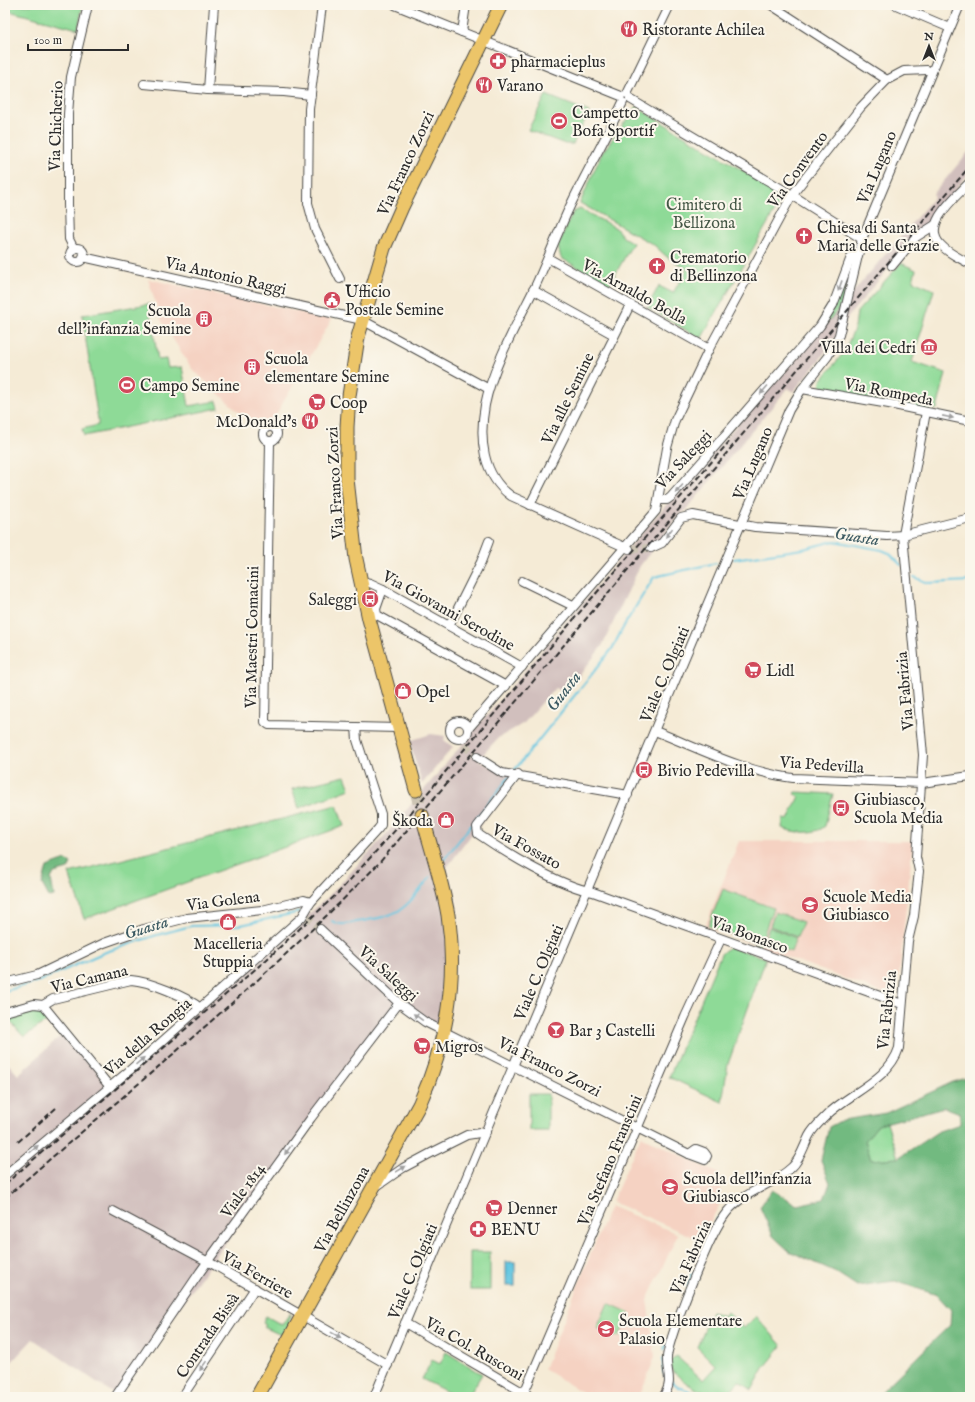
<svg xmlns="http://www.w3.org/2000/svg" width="975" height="1402" font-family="'IM FELL English',serif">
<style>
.built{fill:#f5d2c2}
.industrial{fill:#d1bfbd}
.green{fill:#8eda97;stroke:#5c8261}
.forest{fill:#72ba80;stroke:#4e7256;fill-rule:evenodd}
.water{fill:#63c6e1;stroke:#477886}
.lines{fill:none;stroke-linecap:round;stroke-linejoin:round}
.stream{stroke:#63c6e1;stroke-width:2}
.minor-tunnel{stroke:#cdc5b4;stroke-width:8;stroke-dasharray:8 4;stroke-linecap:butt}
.primary-tunnel{stroke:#cdc5b4;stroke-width:13;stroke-dasharray:13 6;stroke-linecap:butt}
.minor-casing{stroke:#494845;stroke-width:10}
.primary-casing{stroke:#494845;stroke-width:15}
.minor{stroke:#fff;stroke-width:8}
.primary{stroke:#ecc569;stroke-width:13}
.rail{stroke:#2b2b2b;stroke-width:2;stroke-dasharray:6 3;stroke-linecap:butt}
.oneway{fill:#a0a0a0}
.labels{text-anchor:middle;stroke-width:4;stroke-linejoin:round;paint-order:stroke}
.poi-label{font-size:16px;fill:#2b2b2b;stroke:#fbf7ec;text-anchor:start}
.street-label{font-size:16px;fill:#2b2b2b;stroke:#fbf7ec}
.park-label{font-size:16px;fill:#445746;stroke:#fbf7ec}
.water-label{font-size:17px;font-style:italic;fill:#3c5a62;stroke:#fbf7ec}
</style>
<rect width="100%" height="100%" fill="#fbf7ec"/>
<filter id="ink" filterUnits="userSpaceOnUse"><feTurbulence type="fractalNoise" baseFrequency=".025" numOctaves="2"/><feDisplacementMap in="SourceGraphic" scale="8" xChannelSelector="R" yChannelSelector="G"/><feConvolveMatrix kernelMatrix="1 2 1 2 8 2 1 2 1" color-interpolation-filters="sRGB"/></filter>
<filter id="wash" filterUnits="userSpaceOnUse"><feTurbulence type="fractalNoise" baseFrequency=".012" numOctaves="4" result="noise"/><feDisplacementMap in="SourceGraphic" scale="16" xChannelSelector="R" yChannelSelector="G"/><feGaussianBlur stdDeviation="0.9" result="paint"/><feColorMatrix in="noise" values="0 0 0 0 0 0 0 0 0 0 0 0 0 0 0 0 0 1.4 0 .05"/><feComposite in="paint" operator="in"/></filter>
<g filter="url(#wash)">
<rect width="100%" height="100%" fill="#f5ebd6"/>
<g class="built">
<polygon points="148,279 332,319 271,423 253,425 192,369 161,320"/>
<polygon points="739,841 913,841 899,976 892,996 705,927"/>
<polygon points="641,1136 719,1174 722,1200 700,1240 612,1202"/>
<polygon points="610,1206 678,1234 647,1300 655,1357 639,1397 590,1397 544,1369"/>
</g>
<g class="industrial">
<polygon points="970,150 970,172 851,313 819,361 793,392 788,388 685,511 679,515 640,566 602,646 566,693 555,688 524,723 498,738 478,760 512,777 476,831 472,834 444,871 448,916 444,1032 398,1003 116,1395 33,1339 5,1369 5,1060 18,1075 66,1031 110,1087 327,898 388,832 659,513 822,329 934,197 933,194"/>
<polygon points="431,734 445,736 444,740 453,747 422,784 409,741"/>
</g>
<g class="green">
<polygon points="5,5 83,5 78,29 5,10"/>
<polygon points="546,95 589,112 573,144 565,144 528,130"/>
<polygon points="636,107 784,195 701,339 647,307 659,286 673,293 687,269 666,256 654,245 580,203 602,153"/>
<polygon points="580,209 616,228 623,237 633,243 609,285 561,258 558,246 573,212"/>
<polygon points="853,258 841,306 822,329"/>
<polygon points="901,263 916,270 913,281 934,290 912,362 946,373 937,409 928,410 825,391 820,387 821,381 844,352 855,327 857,312"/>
<polygon points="149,304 158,360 166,359 168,368 182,367 189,406 217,401 219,408 84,436 82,429 98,425 98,420 82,315"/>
<polygon points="345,776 350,789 299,808 292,789"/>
<path d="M796 792 833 794 825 826C816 835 793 833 782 828L783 819 788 820 799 796 794 794Z"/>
<polygon points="337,805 344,826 84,919 69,873"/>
<polygon points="723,889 773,908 760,945 708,926"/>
<polygon points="775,912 803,922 797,937 770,926"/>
<polygon points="769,927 796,938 791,952 764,942"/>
<polygon points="729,947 766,958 728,1064 722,1102 669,1077 721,954"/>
<polygon points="41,1009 48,1020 24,1037 7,1018"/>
<rect x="529" y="1094" width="19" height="36"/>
<polygon points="887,1123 898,1158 871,1160 865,1141 878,1125"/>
<rect x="470" y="1252" width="20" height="38"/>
<polygon points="608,1303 630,1313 619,1337 597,1328"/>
<path d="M712 1312 725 1316 727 1312 744 1328 756 1316 782 1346 764 1368 752 1390 739 1381 725 1397C709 1397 687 1386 676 1374 673 1372 671 1367 669 1363L676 1356 703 1380 716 1366 697 1347Z"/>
<polygon points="290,1313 289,1326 283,1336 264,1327 266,1325 263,1322 266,1316 282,1325"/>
<polygon points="446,1352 482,1374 468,1397 457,1397 422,1379 432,1360 440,1364"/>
</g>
<g class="forest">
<polygon points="66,860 71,863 68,869 54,873 51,879 54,896 49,897 42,884 47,867"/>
<path d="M970 1077V1397H876L950 1325 951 1310 937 1295 895 1281 857 1286 834 1271 789 1251 773 1236 760 1207 772 1190 797 1205 824 1199 830 1183 821 1160 829 1127 842 1120 886 1113 953 1082ZM944 1107 960 1113V1124L939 1131 898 1158 871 1160 865 1141 878 1125Z"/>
</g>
<rect class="water" x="506" y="1262" width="9" height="24"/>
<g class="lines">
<g class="stream">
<polyline points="734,559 803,549 834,541 882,550 889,553 901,565"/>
<polyline points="914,577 928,583 970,581"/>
<polyline points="513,772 612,649 625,624 654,577 716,563"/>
<polyline points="442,862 509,777"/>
<path d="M332 921C339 926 348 924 356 922 401 915 403 912 430 877"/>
<polyline points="5,991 37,982 103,953 157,935 191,926 241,925 300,912"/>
<polyline points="706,1240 718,1218"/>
<polyline points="686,1286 692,1272"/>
<polyline points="664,1350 667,1341"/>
<polyline points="663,1358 663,1371 666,1377"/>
<polyline points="671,1381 679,1387 704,1397"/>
</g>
</g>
</g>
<g filter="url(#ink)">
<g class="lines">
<g class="minor-tunnel">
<polyline points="631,549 651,548"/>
<polyline points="464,745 477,757"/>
<polyline points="306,916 320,929"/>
</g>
<polyline class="primary-tunnel" points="416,790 422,815"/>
<defs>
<g id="minor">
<polyline points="322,5 309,109 308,203 315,229 340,279"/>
<polyline points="395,5 621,96"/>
<polyline points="771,5 887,80"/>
<polyline points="896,5 950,28"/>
<polyline points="462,32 466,5"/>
<polyline points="144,84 208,90 284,92 311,95"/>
<polyline points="208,90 214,5"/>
<polyline points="627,94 670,5"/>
<polyline points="630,99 792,195 862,239"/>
<path d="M623 102C607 136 588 169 572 202 558 231 547 262 533 291 516 325 492 369 485 405 479 438 482 475 511 496L629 549"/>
<path d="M970 182C957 196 920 225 941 245 949 254 960 258 970 264"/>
<circle cx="77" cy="255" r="7"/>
<polyline points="74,249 69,239 68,204 68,114 71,77 88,5"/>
<polyline points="83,257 362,320 489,389"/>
<polyline points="548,258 709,349"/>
<polyline points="892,266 916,237 935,225"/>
<polyline points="533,290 614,335"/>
<polyline points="802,389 889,404 970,421"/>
<circle cx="270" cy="434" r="7"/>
<polyline points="270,442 265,722 269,725 398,728"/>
<polyline points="659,500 667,500 671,497 820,326 833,305 851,257 858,253"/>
<polyline points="530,505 630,305"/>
<polyline points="651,548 662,543 681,518 693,515 755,527 887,536 903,535 970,518"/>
<polyline points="360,581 370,583 383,589 522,667"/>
<polyline points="522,581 573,606"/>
<polyline points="383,589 376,609 377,615 506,686"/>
<polyline points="449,626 481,562 489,541"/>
<circle cx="459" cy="730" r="9"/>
<polyline points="469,728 656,511 667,448 675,420 709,349 792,195 861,107 887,80 904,71 927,70"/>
<path d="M655 731C700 749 745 772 793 778L922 783 970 776"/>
<polyline points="477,757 502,773 628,795"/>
<path d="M518 774 477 827 478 834C507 854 560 886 593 892L902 1004"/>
<polyline points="320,929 399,1003 425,1022 689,1154"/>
<polyline points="5,983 37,975 104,943 144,929 187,918 262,910 304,900 311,902"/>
<path d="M43 1005 53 999 131 980C148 981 188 997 200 1008"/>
<polyline points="5,1012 34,1004 43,1005 110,1087"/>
<polygon points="696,1149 704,1152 707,1156 705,1160 689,1154"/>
<polyline points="5,1175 130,1070 302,917 311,902 378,829 381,825 381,814 357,740 356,727"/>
<polyline points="377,1186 403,1168 433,1152 467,1135 486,1132"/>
<polyline points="113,1211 216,1266 388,1365"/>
<polyline points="405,1323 531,1397"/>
<polyline points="524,1393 685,1017 721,939"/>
<polyline points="115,1397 200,1272 311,1118 399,1003"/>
<polyline points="182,1397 255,1288"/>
<polyline points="374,1397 789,410 802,389 828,356 839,335 862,239 960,5"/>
<path d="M663 1397C676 1379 663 1369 668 1351 675 1323 687 1295 698 1268 707 1249 714 1228 727 1212 744 1191 772 1186 792 1167 800 1160 804 1146 809 1136 813 1128 821 1121 827 1115 849 1093 889 1080 899 1048L908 941 914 916 919 871 916 857 923 755 903 535 926 412"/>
</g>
<g id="primary">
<polyline points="416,790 369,619 356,559 347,479 347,427 349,396 358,337 384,248 402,207 501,5"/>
<path d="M257 1397 419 1105C446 1046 458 980 448 915 442 881 431 848 422 815"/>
</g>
</defs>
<use href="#minor" class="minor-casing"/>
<use href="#primary" class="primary-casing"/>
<use href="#minor" class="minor"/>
<use href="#primary" class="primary"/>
<g class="rail">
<polyline points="18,1142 56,1108"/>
<polyline points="5,1184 266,960 339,892 409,815 585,606 729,442"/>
<path d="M5 1198C131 1088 264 983 380 862L970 166"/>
</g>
</g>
<defs><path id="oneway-solid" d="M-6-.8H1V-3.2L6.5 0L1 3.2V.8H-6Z"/></defs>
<g class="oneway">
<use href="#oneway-solid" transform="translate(840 286) rotate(110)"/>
<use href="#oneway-solid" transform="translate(764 390) rotate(131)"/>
<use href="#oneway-solid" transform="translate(948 417) rotate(11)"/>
<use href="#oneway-solid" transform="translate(679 489) rotate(131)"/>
<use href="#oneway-solid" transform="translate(669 533) rotate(126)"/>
<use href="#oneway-solid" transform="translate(418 1017) rotate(-144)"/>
<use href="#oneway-solid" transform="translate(140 1061) rotate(-41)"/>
<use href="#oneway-solid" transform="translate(34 1149) rotate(-41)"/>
<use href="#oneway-solid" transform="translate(288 1150) rotate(126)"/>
<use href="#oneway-solid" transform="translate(401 1169) rotate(-31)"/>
<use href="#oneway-solid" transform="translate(336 1335) rotate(29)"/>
<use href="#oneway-solid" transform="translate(203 1366) rotate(125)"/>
</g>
</g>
<defs>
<symbol id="restaurant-disc" viewBox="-11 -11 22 22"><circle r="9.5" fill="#d1495b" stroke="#fbf7ec"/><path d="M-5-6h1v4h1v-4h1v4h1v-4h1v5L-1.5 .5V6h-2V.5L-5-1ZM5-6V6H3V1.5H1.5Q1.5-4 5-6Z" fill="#fff"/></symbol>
<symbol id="pharmacy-disc" viewBox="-11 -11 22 22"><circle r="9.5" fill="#d1495b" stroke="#fbf7ec"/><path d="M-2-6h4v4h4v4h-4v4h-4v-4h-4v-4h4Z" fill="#fff"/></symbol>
<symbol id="stadium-disc" viewBox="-11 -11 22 22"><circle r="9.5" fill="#d1495b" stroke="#fbf7ec"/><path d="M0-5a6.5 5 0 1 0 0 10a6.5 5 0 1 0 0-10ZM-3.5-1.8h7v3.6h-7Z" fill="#fff"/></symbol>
<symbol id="church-disc" viewBox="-11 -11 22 22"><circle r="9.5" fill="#d1495b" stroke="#fbf7ec"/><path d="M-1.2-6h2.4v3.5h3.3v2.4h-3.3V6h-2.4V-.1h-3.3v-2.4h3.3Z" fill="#fff"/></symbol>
<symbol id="civic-disc" viewBox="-11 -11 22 22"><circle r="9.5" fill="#d1495b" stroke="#fbf7ec"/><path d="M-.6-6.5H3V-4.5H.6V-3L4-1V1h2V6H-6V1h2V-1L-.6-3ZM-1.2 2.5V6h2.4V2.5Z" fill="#fff"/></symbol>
<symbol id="building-disc" viewBox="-11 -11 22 22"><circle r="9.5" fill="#d1495b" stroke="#fbf7ec"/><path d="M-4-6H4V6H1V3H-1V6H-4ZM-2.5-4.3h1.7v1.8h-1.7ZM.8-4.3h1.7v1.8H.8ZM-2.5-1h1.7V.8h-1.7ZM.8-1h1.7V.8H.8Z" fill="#fff"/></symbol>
<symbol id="museum-disc" viewBox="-11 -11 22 22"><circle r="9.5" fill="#d1495b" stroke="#fbf7ec"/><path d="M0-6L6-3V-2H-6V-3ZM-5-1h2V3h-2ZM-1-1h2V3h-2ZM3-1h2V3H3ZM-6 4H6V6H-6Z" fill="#fff"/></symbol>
<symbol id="supermarket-disc" viewBox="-11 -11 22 22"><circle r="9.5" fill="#d1495b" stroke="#fbf7ec"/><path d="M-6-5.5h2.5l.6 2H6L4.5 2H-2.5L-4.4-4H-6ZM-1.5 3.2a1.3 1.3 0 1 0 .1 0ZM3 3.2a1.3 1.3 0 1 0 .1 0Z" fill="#fff"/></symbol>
<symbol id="bus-disc" viewBox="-11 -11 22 22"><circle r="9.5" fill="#d1495b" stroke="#fbf7ec"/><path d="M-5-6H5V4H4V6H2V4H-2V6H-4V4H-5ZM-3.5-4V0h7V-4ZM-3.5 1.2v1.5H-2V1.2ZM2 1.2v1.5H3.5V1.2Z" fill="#fff"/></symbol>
<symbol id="shop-disc" viewBox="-11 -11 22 22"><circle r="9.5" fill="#d1495b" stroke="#fbf7ec"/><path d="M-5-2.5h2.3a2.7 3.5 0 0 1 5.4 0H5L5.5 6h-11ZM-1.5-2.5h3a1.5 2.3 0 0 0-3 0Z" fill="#fff"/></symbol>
<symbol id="school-disc" viewBox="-11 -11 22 22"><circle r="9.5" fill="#d1495b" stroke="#fbf7ec"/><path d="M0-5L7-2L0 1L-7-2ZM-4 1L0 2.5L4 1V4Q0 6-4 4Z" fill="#fff"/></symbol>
<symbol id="bar-disc" viewBox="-11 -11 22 22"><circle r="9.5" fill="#d1495b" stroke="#fbf7ec"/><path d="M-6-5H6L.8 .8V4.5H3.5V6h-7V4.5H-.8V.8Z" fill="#fff"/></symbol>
</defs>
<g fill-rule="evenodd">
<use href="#restaurant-disc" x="619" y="19" width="20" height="20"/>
<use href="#pharmacy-disc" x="488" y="51" width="20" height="20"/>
<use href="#restaurant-disc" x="474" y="75" width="20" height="20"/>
<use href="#stadium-disc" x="549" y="111" width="20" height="20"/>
<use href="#church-disc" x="794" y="226" width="20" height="20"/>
<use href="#church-disc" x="647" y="256" width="20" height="20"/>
<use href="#civic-disc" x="322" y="290" width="20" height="20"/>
<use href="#building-disc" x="194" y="309" width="20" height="20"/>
<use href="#museum-disc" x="919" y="337" width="20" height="20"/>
<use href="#building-disc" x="242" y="357" width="20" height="20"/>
<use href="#stadium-disc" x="117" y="375" width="20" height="20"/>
<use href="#supermarket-disc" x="307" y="392" width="20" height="20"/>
<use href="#restaurant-disc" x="300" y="411" width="20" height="20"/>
<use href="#bus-disc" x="360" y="589" width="20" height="20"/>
<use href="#supermarket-disc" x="743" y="660" width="20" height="20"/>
<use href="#shop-disc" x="393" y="681" width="20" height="20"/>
<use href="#bus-disc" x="634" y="760" width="20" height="20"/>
<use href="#bus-disc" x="831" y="798" width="20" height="20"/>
<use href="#shop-disc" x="436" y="810" width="20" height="20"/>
<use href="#school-disc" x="800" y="895" width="20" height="20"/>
<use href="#shop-disc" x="218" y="912" width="20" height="20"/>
<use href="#bar-disc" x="546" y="1020" width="20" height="20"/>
<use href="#supermarket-disc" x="412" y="1036" width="20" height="20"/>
<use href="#school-disc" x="660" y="1177" width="20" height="20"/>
<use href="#supermarket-disc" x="484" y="1198" width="20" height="20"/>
<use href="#pharmacy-disc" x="468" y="1219" width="20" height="20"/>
<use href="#school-disc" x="596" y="1319" width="20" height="20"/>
</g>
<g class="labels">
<g class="poi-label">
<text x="642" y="35">Ristorante Achilea</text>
<text x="511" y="67">pharmacieplus</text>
<text x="497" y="91">Varano</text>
<text x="572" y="118">Campetto<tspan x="572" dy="18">Bofa Sportif</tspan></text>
<text x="817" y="233">Chiesa di Santa<tspan x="817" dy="18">Maria delle Grazie</tspan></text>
<text x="670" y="263">Crematorio<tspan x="670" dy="18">di Bellinzona</tspan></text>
<text x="345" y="297">Ufficio<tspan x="345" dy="18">Postale Semine</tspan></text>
<text x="191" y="316" text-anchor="end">Scuola<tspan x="191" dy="18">dell’infanzia Semine</tspan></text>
<text x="916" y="353" text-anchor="end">Villa dei Cedri</text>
<text x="265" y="364">Scuola<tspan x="265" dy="18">elementare Semine</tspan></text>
<text x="140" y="391">Campo Semine</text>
<text x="330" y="408">Coop</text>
<text x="297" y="427" text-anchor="end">McDonald's</text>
<text x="357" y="605" text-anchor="end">Saleggi</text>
<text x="766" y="676">Lidl</text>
<text x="416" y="697">Opel</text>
<text x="657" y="776">Bivio Pedevilla</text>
<text x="854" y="805">Giubiasco,<tspan x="854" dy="18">Scuola Media</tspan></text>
<text x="433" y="826" text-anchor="end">Škoda</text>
<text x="823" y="902">Scuole Media<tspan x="823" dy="18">Giubiasco</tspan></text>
<text x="228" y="949" text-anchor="middle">Macelleria<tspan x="228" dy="18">Stuppia</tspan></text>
<text x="569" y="1036">Bar 3 Castelli</text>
<text x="435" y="1052">Migros</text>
<text x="683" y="1184">Scuola dell'infanzia<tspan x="683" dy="18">Giubiasco</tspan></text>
<text x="507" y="1214">Denner</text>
<text x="491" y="1235">BENU</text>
<text x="619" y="1326">Scuola Elementare<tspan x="619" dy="18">Palasio</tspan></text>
</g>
<g class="street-label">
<text transform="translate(55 126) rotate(-88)" y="6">Via Chicherio</text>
<text transform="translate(405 163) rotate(-65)" y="6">Via Franco Zorzi</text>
<text transform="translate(876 167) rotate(-67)" y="6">Via Lugano</text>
<text transform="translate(797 169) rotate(-54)" y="6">Via Convento</text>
<text transform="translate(226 275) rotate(13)" y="6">Via Antonio Raggi</text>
<text transform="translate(635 291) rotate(29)" y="6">Via Arnaldo Bolla</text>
<text transform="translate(889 391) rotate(11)" y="6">Via Rompeda</text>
<text transform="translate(567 398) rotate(-64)" y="6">Via alle Semine</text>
<text transform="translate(683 459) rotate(-47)" y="6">Via Saleggi</text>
<text transform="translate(752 463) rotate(-67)" y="6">Via Lugano</text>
<text transform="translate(334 483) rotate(-93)" y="6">Via Franco Zorzi</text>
<text transform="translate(449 610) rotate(29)" y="6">Via Giovanni Serodine</text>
<text transform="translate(251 637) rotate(-89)" y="6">Via Maestri Comacini</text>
<text transform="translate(664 674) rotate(-67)" y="6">Viale C. Olgiati</text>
<text transform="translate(904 691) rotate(-95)" y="6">Via Fabrizia</text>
<text transform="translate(822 764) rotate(4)" y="6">Via Pedevilla</text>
<text transform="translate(527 846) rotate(29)" y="6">Via Fossato</text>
<text transform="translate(223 900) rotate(-7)" y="6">Via Golena</text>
<text transform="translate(750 934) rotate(20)" y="6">Via Bonasco</text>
<text transform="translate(538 972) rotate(-67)" y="6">Viale C. Olgiati</text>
<text transform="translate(389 973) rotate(42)" y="6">Via Saleggi</text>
<text transform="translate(89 978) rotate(-13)" y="6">Via Camana</text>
<text transform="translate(886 1010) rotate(-84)" y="6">Via Fabrizia</text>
<text transform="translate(147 1036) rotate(-41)" y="6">Via della Rongia</text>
<text transform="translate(550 1066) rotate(27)" y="6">Via Franco Zorzi</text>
<text transform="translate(609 1160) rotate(-67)" y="6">Via Stefano Franscini</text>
<text transform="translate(242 1190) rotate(-54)" y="6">Viale 1814</text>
<text transform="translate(341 1209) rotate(-61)" y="6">Via Bellinzona</text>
<text transform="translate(690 1257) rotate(-66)" y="6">Via Fabrizia</text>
<text transform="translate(412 1271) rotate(-67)" y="6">Viale C. Olgiati</text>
<text transform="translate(258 1274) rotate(30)" y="6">Via Ferriere</text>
<text transform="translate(207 1335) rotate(-56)" y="6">Contrada Bissà</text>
<text transform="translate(475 1348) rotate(30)" y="6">Via Col. Rusconi</text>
</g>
<g class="park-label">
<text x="704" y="210">Cimitero di<tspan x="704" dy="18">Bellizona</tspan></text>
</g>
<g class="water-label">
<text transform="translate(857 536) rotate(9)" y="6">Guasta</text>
<text transform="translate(563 691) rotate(-52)" y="6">Guasta</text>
<text transform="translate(146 927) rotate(-17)" y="6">Guasta</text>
</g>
</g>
<rect width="975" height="1402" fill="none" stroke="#fbf7ec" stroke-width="20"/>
<g transform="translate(929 46)" stroke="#fbf7ec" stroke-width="3" paint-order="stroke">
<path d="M0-3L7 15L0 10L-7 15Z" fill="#2b2b2b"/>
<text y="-6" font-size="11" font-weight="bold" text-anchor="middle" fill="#2b2b2b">N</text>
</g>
<path d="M28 44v6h100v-6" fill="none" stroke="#2b2b2b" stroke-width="2"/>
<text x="34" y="44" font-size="12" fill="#2b2b2b" stroke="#fbf7ec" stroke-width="3" paint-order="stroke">100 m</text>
</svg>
